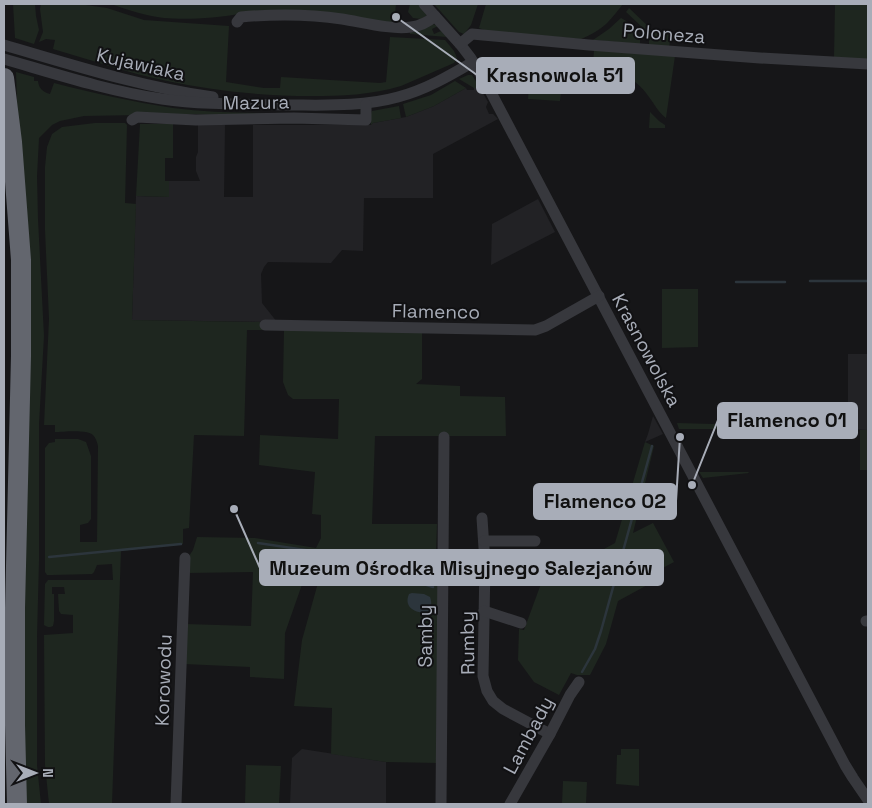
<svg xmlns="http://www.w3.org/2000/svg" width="872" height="808" font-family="'Space Grotesk',sans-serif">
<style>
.built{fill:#222225}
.green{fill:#1e261f}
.water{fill:#2c353c}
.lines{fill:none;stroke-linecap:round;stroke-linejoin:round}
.stream{stroke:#2c353c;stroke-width:2.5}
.minor{stroke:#37383d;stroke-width:11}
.motorway{stroke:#63666e;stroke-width:20}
.labels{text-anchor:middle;stroke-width:4;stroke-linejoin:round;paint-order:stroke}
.street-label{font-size:19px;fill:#a8adb8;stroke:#111113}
.leader{fill:none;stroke:#a8adb8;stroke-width:2}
.callout-dot{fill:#a8adb8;stroke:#111113;stroke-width:2}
.callout{fill:#a8adb8;stroke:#a8adb8;stroke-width:2}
.callout-label{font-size:20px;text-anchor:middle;font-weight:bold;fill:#111}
</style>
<rect width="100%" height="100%" fill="#161618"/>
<g class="built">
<polygon points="466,88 467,90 474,90 474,88 480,88 488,102 486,107 489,114 493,114 498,119 433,154 433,198 364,198 363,251 342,250 331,263 268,262 264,267 261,274 262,303 277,322 132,320 136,196 168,197 169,181 200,181 196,171 196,157 198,152 198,125 225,125 224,197 253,197 253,125 371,125 373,123 406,117 434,106"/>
<polygon points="538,199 555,232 491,265 492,224"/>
<polygon points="848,354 868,354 868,430 847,429 847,419 848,418"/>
<polygon points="653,416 663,434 645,442 648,434"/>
<polygon points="302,749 386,762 386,804 290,804 292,758"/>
</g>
<g class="green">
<polygon points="13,4 35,4 36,16 39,30 34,44 15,38"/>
<path d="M41 4H79L107 8 144 20 229 26 226 82 264 88H280L281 77 380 83 386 82 390 37 445 40 454 51 457 58 454 63 401 86C372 95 341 96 311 96 263 96 214 91 167 81 128 73 91 60 53 49L55 40 46 39 39 42 43 32 40 9Z"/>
<path d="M111 4H396L394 24 239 14C217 18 187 20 164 18 146 16 128 10 111 4Z"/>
<polygon points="410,4 418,4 426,13 426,16 421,19 413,18 408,12"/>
<polygon points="434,4 478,4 471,25 464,34 459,32"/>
<path d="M486 4H623C608 23 604 29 581 39L487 31 479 28Z"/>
<polygon points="835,4 868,4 868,60 834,58"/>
<polygon points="629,8 651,29 646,35 642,27 626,12"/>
<polygon points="621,18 633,25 640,39 640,44 593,40 609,29"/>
<polygon points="433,24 438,26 432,29 434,34 441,31 447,37 410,34 410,31"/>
<polygon points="656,32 671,35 669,48 649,46 649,40"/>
<path d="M594 50 675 56 666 118C658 112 655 105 649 97 634 75 617 72 593 65Z"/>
<polygon points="529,68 563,70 560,101 528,99 529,85 505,83 503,78"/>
<path d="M16 72 34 77V81H38C39 89 43 92 50 94L54 83C93 93 133 102 173 108 211 113 249 113 287 113L283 117 195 114 84 116 60 121 52 125 39 138 37 176 38 219 44 336 39 424V561L37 637V765L41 804H24L18 131Z"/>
<polygon points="468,75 472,75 480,88 474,88 459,79"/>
<polygon points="455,81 466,88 434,106 406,117 403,104 431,95"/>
<polygon points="399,106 401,118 373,123 371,125 371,114 372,111"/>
<polygon points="650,112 659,121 665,125 665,128 649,128"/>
<path d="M95 123H125L127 125 125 203 136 204 132 320 263 322V330H247L244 436 194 435 189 528 183 529V544L121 551 112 804H49L45 765 44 635 73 633V615L61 614 59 611 58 594H65L64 587H52V594H54V621L53 626C50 628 47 627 44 625L45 584 48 580H113L112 564 97 565 94 572 92 574 53 575H47L45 572V448L49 443 55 442V439H78L86 442 91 456V519L88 523 80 525V542H97L98 446C97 442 96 438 93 435 87 429 63 432 55 432V425H44L49 319 45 230V167L47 147 52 134 62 127Z"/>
<polygon points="140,124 173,124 173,158 165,158 165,181 169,181 169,197 136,196"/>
<polygon points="662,289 698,289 698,347 662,348"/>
<polygon points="284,330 422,332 422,379 416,384 460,386 460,396 505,397 506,436 375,436 372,524 437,524 435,583 439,585 438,763 386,762 331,754 332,708 294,706 302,640 323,565 328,558 312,556 285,633 284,679 250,677 250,667 184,664 185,624 251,626 253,572 187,573 189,556 193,550 197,537 255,538 316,548 321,538 321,515 312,514 315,472 259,465 260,435 338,439 339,399 293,399 288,395 283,382"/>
<polygon points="750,421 762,421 762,429 679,429 677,423 750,425"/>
<rect x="860" y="430" width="8" height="40"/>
<polygon points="645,442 654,446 633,533 653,523 674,562 659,570 662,577 618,601 606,644 590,675 577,675 571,673 559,695 534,682 518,660 519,629 524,630 542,581 551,578 615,543"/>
<polygon points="699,472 748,472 749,473 703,478"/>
<polygon points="621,749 639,749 639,786 616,784 617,755 621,755"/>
<polygon points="246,765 281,766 279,804 245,804"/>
<polygon points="563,781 587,782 586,804 562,804"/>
</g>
<path class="water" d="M412 593 424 594 430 597C432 602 432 609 427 613 416 613 403 608 409 594Z"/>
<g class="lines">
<g class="stream">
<polyline points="810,281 868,281"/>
<polyline points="736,282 785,282"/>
<polyline points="258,543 312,551"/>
<polyline points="322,553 332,554 433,587"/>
<polyline points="49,557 181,544"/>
<polyline points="582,672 595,649 601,631 652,446"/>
</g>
<g class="minor">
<polyline points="424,4 460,44 470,57 486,83 845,765 853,778 868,800"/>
<path d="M237 22 241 17C274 14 309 14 342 19 362 22 391 30 411 27 420 26 428 22 435 16"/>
<polyline points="460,44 472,34 589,45 760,58 868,64"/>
<path d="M4 45C73 65 141 87 213 97"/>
<path d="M4 59C56 74 108 91 162 99 204 105 246 104 288 105 324 105 362 107 398 97 425 90 449 76 473 62"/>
<polyline points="132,120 137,117 196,120 294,118 366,120 366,104"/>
<polyline points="265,325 535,330 546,326 599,296"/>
<polyline points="482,518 485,563 483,676 487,691 493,701 503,709 550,734"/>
<polyline points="484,541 535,541"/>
<polyline points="484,611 521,623"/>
<polyline points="866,621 868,621"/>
<polyline points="176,804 185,558"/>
<polyline points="441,804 444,437"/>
<polyline points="510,804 550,734 570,695 579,682"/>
</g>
<polyline class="motorway" points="4,78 12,142 21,260 21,356 15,608 15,725 17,804"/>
</g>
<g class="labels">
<g class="street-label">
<text transform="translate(664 33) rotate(5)" y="7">Poloneza</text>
<text transform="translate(141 64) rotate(13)" y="7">Kujawiaka</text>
<text transform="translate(256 102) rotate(-1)" y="7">Mazura</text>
<text transform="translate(436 311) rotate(1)" y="7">Flamenco</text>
<text transform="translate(647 350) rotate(62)" y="7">Krasnowolska</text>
<text transform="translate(425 636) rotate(-90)" y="7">Samby</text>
<text transform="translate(467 643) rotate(-91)" y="7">Rumby</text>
<text transform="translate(163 680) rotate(-88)" y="7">Korowodu</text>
<text transform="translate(528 735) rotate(-62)" y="7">Lambady</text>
</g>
</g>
<path class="leader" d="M396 17L477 75M692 485L718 420M680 437L676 501M234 509L260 568"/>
<g class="callout-dot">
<circle cx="396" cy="17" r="5"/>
<circle cx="692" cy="485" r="5"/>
<circle cx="680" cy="437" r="5"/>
<circle cx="234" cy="509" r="5"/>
</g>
<g class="callout">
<rect x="477" y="58" width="157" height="35" rx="5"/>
<rect x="718" y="403" width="139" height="35" rx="5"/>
<rect x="534" y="484" width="142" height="35" rx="5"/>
<rect x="260" y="550" width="403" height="35" rx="5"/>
</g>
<g class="callout-label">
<text x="555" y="82">Krasnowola 51</text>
<text x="787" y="427">Flamenco 01</text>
<text x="605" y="508">Flamenco 02</text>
<text x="461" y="575">Muzeum Ośrodka Misyjnego Salezjanów</text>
</g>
<rect width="872" height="808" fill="none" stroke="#a8adb8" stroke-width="10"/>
<g transform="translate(35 773) rotate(90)" stroke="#111113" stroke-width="4" paint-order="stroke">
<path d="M0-4L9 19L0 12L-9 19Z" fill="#a8adb8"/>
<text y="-8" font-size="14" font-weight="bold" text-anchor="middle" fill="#a8adb8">N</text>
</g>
</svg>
